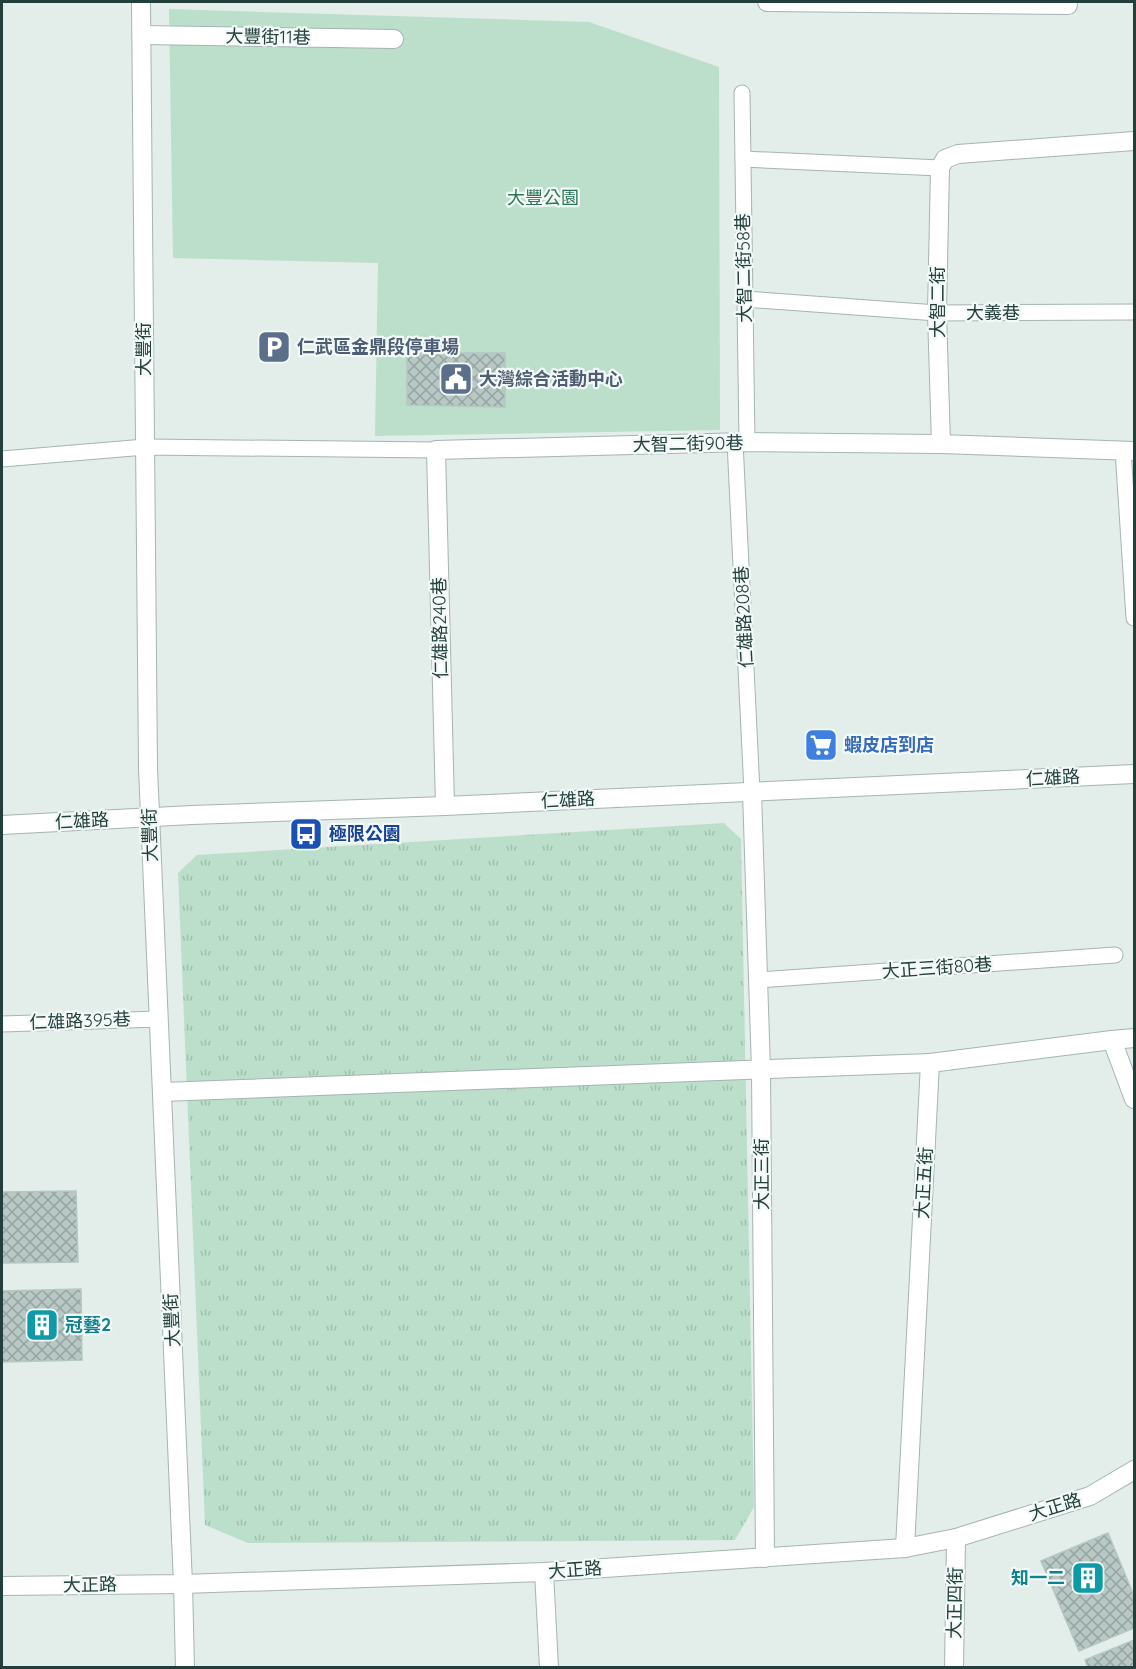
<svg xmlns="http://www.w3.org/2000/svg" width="1136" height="1669" font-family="Quicksand,'Noto Sans TC',sans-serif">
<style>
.grass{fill:url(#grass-tufts)}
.park{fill:#bbdfcb}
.building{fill:url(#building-cross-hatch);stroke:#b5c7c3;stroke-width:1.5}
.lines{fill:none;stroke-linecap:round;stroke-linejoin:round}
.service-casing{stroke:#a5b5b2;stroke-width:17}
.minor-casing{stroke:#a5b5b2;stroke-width:20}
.tertiary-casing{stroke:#a5b5b2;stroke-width:20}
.service{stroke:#fff;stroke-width:15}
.minor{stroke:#fff;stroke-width:18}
.tertiary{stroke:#fff;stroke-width:18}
.labels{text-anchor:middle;stroke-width:4.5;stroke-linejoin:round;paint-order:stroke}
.street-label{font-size:18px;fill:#223f3c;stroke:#f3f9f7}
.park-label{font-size:18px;fill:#2b7756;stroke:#f3f9f7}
.service-label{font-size:18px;font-weight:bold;fill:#4e5e75;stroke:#f3f9f7;text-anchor:start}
.shop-label{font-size:18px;font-weight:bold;fill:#366cbe;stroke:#f3f9f7;text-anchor:start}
.transit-label{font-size:18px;font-weight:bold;fill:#164399;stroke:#f3f9f7;text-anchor:start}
.culture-label{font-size:18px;font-weight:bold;fill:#0d838f;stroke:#f3f9f7;text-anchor:start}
</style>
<defs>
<pattern id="grass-tufts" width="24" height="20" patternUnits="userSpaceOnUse" patternTransform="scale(1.5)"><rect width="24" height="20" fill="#bbdfcb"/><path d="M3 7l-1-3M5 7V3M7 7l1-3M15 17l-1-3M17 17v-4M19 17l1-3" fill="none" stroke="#a0c0af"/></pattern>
<pattern id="building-cross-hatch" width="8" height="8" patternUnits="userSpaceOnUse" patternTransform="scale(1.5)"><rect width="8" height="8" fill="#b8c8c4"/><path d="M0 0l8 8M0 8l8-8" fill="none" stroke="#95a4a0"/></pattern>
</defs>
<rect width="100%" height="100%" fill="#e3edea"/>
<polygon class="grass" points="724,823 741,839 754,1507 735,1540 248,1543 205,1525 178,873 197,855"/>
<polygon class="park" points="169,9 589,22 719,67 720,430 375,436 378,263 173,258"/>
<g class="building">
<polygon points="407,341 455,342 455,353 505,353 505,407 407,405"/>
<polygon points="76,1191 78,1262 2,1263 2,1192"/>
<polygon points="81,1289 82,1360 2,1362 2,1291"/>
<polygon points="1108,1533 1134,1596 1134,1628 1079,1651 1041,1561"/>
<polygon points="1134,1640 1134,1668 1088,1668 1085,1660"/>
</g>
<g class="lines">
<defs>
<g id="service">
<polyline points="742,93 747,442"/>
<polyline points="743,159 940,168"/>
<polyline points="745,299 937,313 1134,312"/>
<polyline points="735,442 752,792"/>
<polyline points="1123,450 1134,618"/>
<polyline points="2,459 145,447 436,450"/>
<polyline points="758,980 1115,955"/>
<polyline points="2,1024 159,1019"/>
</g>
<g id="minor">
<polyline points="141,2 148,768 183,1584 185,1668"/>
<polyline points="767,2 1068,5"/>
<polyline points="142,35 394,39"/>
<polyline points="1134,141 958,154 945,159 940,168 937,313 941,444 1134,451"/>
<polyline points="752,792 761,1070 765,1558"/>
<polyline points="445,806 436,450 747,442 941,444"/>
<polyline points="1112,1040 1134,1038"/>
<polyline points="162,1092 930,1063"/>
<polyline points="905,1548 930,1063 1112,1040 1134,1099"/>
<polyline points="544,1572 549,1668"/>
<polyline points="2,1586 183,1584 544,1572 905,1548 956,1538 1090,1496 1134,1470"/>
<polyline points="954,1668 956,1538"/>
</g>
<polyline id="tertiary" points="2,825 192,815 445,806 1134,774"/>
</defs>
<use href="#service" class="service-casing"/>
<use href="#minor" class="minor-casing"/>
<use href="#tertiary" class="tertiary-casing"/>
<use href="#service" class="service"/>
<use href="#minor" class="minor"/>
<use href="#tertiary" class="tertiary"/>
</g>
<defs>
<symbol id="parking-square" viewBox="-11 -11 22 22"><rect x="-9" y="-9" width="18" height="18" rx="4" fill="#5c6f8a" stroke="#f3f9f7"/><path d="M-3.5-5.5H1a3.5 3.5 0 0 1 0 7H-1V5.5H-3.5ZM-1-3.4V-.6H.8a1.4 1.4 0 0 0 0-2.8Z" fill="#fff"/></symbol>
<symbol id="civic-square" viewBox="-11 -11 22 22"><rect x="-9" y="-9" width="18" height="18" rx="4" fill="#5c6f8a" stroke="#f3f9f7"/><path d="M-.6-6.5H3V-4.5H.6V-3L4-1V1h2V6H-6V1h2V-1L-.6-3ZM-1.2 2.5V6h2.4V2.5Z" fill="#fff"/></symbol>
<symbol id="supermarket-square" viewBox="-11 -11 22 22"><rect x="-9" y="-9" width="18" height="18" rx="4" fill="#3f7fe0" stroke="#f3f9f7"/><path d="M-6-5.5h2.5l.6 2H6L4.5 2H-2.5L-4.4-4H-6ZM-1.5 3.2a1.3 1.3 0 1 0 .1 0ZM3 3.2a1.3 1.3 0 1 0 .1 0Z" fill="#fff"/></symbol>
<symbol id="bus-square" viewBox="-11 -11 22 22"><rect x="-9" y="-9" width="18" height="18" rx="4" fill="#1a4fb4" stroke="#f3f9f7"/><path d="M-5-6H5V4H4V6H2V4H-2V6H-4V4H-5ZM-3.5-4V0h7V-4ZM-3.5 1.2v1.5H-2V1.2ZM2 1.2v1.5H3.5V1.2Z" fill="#fff"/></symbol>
<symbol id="building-square" viewBox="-11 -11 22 22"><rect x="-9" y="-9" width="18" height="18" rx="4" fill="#0f9aa8" stroke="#f3f9f7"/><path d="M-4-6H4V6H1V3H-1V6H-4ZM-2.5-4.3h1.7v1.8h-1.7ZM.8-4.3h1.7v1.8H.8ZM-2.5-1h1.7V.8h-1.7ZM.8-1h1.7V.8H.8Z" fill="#fff"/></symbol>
</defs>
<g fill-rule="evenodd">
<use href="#parking-square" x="255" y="328" width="38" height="38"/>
<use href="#civic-square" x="437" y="360" width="38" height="38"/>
<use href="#supermarket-square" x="802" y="726" width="38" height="38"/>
<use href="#bus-square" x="287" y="815" width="38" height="38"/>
<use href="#building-square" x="23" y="1306" width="38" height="38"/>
<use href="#building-square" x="1069" y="1559" width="38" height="38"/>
</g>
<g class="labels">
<g class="street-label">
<text transform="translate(268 37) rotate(1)" y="6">大豐街11巷</text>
<text transform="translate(744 268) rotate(-91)" y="6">大智二街58巷</text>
<text transform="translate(938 302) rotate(-90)" y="6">大智二街</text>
<text x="993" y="319">大義巷</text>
<text transform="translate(144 349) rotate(-90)" y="6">大豐街</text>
<text transform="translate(688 444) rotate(-1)" y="6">大智二街90巷</text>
<text transform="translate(744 617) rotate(-93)" y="6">仁雄路208巷</text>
<text transform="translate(440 628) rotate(-91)" y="6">仁雄路240巷</text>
<text transform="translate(1053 778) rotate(-3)" y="6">仁雄路</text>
<text transform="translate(568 800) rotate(-3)" y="6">仁雄路</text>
<text transform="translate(82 821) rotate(-3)" y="6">仁雄路</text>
<text transform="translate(150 835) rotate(-92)" y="6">大豐街</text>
<text transform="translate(937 968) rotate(-4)" y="6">大正三街80巷</text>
<text transform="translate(80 1021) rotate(-2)" y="6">仁雄路395巷</text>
<text transform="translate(762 1174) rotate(-90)" y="6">大正三街</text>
<text transform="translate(924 1183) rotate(-87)" y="6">大正五街</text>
<text transform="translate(172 1320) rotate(-93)" y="6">大豐街</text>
<text transform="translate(1055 1507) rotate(-17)" y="6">大正路</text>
<text transform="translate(575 1570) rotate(-4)" y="6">大正路</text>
<text transform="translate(90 1585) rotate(-1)" y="6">大正路</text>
<text transform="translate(955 1603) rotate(-89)" y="6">大正四街</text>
</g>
<g class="park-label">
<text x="543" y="204">大豐公園</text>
</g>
<g class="service-label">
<text x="297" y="353">仁武區金鼎段停車場</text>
<text x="479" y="385">大灣綜合活動中心</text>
</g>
<g class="shop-label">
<text x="844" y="751">蝦皮店到店</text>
</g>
<g class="transit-label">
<text x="329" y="840">極限公園</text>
</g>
<g class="culture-label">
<text x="65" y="1331">冠藝2</text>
<text x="1065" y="1584" text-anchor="end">知一二</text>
</g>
</g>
<rect width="1136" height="1669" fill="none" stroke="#223f3c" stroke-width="6"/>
</svg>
